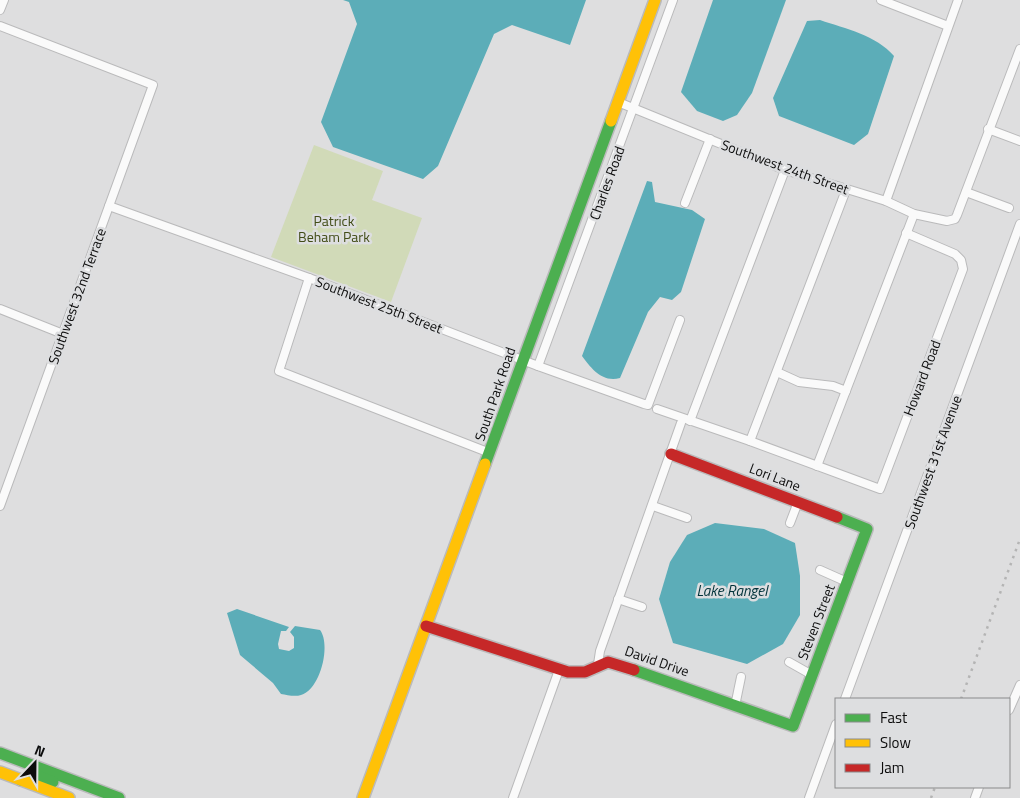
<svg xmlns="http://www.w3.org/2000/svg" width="1020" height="798" font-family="'Titillium Web',sans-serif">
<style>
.green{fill:#d1dab8}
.water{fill:#5cadb8}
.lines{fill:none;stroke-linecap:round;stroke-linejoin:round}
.street-casing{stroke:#bababb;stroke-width:10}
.fast-casing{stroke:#bababb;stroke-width:14}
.slow-casing{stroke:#bababb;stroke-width:14}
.jam-casing{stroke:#bababb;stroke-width:14}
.street{stroke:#fafafa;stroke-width:8}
.fast{stroke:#4caf50;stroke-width:11}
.slow{stroke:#ffc107;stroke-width:11}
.jam{stroke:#c62828;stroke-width:11}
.rail{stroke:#b4b4b4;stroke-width:2.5;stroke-dasharray:2.5 5;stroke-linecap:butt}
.labels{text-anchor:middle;stroke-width:5;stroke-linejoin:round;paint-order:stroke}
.street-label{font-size:14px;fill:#0c0c0c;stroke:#dddee0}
.park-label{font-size:14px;fill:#414c16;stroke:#dddee0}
.water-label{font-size:15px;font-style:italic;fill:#003239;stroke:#dddee0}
</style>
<rect width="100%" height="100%" fill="#dededf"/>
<polygon class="green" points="314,145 383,171 372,200 422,218 391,302 271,257"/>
<g class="water">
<polygon points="343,0 586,0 570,45 512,25 494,34 438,166 423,179 333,147 321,122 357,24 349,2"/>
<polygon points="713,0 786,0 752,93 737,115 723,121 697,111 681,92"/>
<path d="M820 20C846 29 876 35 894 56L868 134 854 145 779 116 773 98 807 21Z"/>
<path d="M647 181 652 182 655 202 692 210 705 219 681 292 672 300 660 297 648 312 620 378C602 383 591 368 582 356Z"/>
<polygon points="715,523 764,529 795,543 800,576 800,615 783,644 747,664 673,643 659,599 670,562 687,535"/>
<path d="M237 609 289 627 286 631H281L278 644 279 649 289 651 294 648V637L290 632 295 626 320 630C331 644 321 689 301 695 295 697 287 695 281 694L273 683 240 655 227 613Z"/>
</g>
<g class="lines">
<defs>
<g id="street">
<polyline points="881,0 948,26"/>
<polyline points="0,10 4,0"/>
<polyline points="0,26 153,85 0,506"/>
<polyline points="618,102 785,170 886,201 914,214 947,221 955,219 957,215 1020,49"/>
<polyline points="988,129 1020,141"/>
<polyline points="966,192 1009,208"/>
<polyline points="886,201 958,0"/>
<polyline points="685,203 710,139"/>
<polyline points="109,206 309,278 538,366 644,404 648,405 680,320"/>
<polyline points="309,278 279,371 490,453"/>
<polyline points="0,309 63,334"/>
<polyline points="538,366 673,0"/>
<polyline points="777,372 799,382 833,386 846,391"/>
<polyline points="657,409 750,441 880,489 963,269 961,260 955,254 906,233"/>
<polyline points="690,421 785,170"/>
<polyline points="750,441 846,190"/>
<polyline points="817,466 914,214"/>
<polyline points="653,506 687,518"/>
<polyline points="790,523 798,502"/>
<polyline points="820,570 847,582"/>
<polyline points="618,599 642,607"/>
<polyline points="789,662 812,675"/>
<polyline points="598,664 600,651 681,423"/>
<polyline points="845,699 1020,224"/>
<polyline points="735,706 741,677"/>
<polyline points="1009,710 1020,685"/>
<polyline points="513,798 559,670"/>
<polyline points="809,798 836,724"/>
<polyline points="975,798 979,787"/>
</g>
<g id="fast">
<polyline points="485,464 611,121"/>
<polyline points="634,670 793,726 867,529 837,517"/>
<polyline points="0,753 119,798"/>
<polyline points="21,780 41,777 53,782"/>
</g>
<g id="slow">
<polyline points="611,121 655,0"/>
<polyline points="0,772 69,798"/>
<polyline points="363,798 485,464"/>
</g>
<g id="jam">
<polyline points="671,454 837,517"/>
<polyline points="426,626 568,672 585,672 608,662 634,670"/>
</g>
</defs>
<use href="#street" class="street-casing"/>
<use href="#fast" class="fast-casing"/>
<use href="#slow" class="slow-casing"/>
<use href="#jam" class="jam-casing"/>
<use href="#street" class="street"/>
<use href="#fast" class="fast"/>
<use href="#slow" class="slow"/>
<use href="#jam" class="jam"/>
<g class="rail">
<polyline points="961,699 1020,539"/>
<polyline points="931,798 935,787"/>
</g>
</g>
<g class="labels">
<g class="street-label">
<text transform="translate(785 167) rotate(20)" y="5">Southwest 24th Street</text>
<text transform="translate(607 183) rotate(-70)" y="5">Charles Road</text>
<text transform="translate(77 296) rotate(-70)" y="5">Southwest 32nd Terrace</text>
<text transform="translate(379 305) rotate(21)" y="5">Southwest 25th Street</text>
<text transform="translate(922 378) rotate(-69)" y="5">Howard Road</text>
<text transform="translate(495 394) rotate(-71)" y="5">South Park Road</text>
<text transform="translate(933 462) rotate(-70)" y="5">Southwest 31st Avenue</text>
<text transform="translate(775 477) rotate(21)" y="5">Lori Lane</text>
<text transform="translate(816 622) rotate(-69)" y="5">Steven Street</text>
<text transform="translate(657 661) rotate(19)" y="5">David Drive</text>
</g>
<g class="park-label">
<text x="334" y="226">Patrick<tspan x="334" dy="16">Beham Park</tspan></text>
</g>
<g class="water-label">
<text x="732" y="596">Lake Rangel</text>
</g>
</g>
<rect x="835" y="698" width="175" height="90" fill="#dddee0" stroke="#898a8b"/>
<rect x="845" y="714" width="25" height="8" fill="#4caf50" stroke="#898a8b"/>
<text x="880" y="723" font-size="15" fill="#0c0c0c">Fast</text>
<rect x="845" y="739" width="25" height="8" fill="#ffc107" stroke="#898a8b"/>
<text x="880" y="748" font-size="15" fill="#0c0c0c">Slow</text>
<rect x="845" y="764" width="25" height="8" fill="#c62828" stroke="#898a8b"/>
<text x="880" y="773" font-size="15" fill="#0c0c0c">Jam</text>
<g transform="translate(35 763) rotate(22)" stroke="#dddee0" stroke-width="4" paint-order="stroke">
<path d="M0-4L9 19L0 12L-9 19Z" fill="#0c0c0c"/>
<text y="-8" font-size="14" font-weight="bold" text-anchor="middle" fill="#0c0c0c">N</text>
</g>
</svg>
